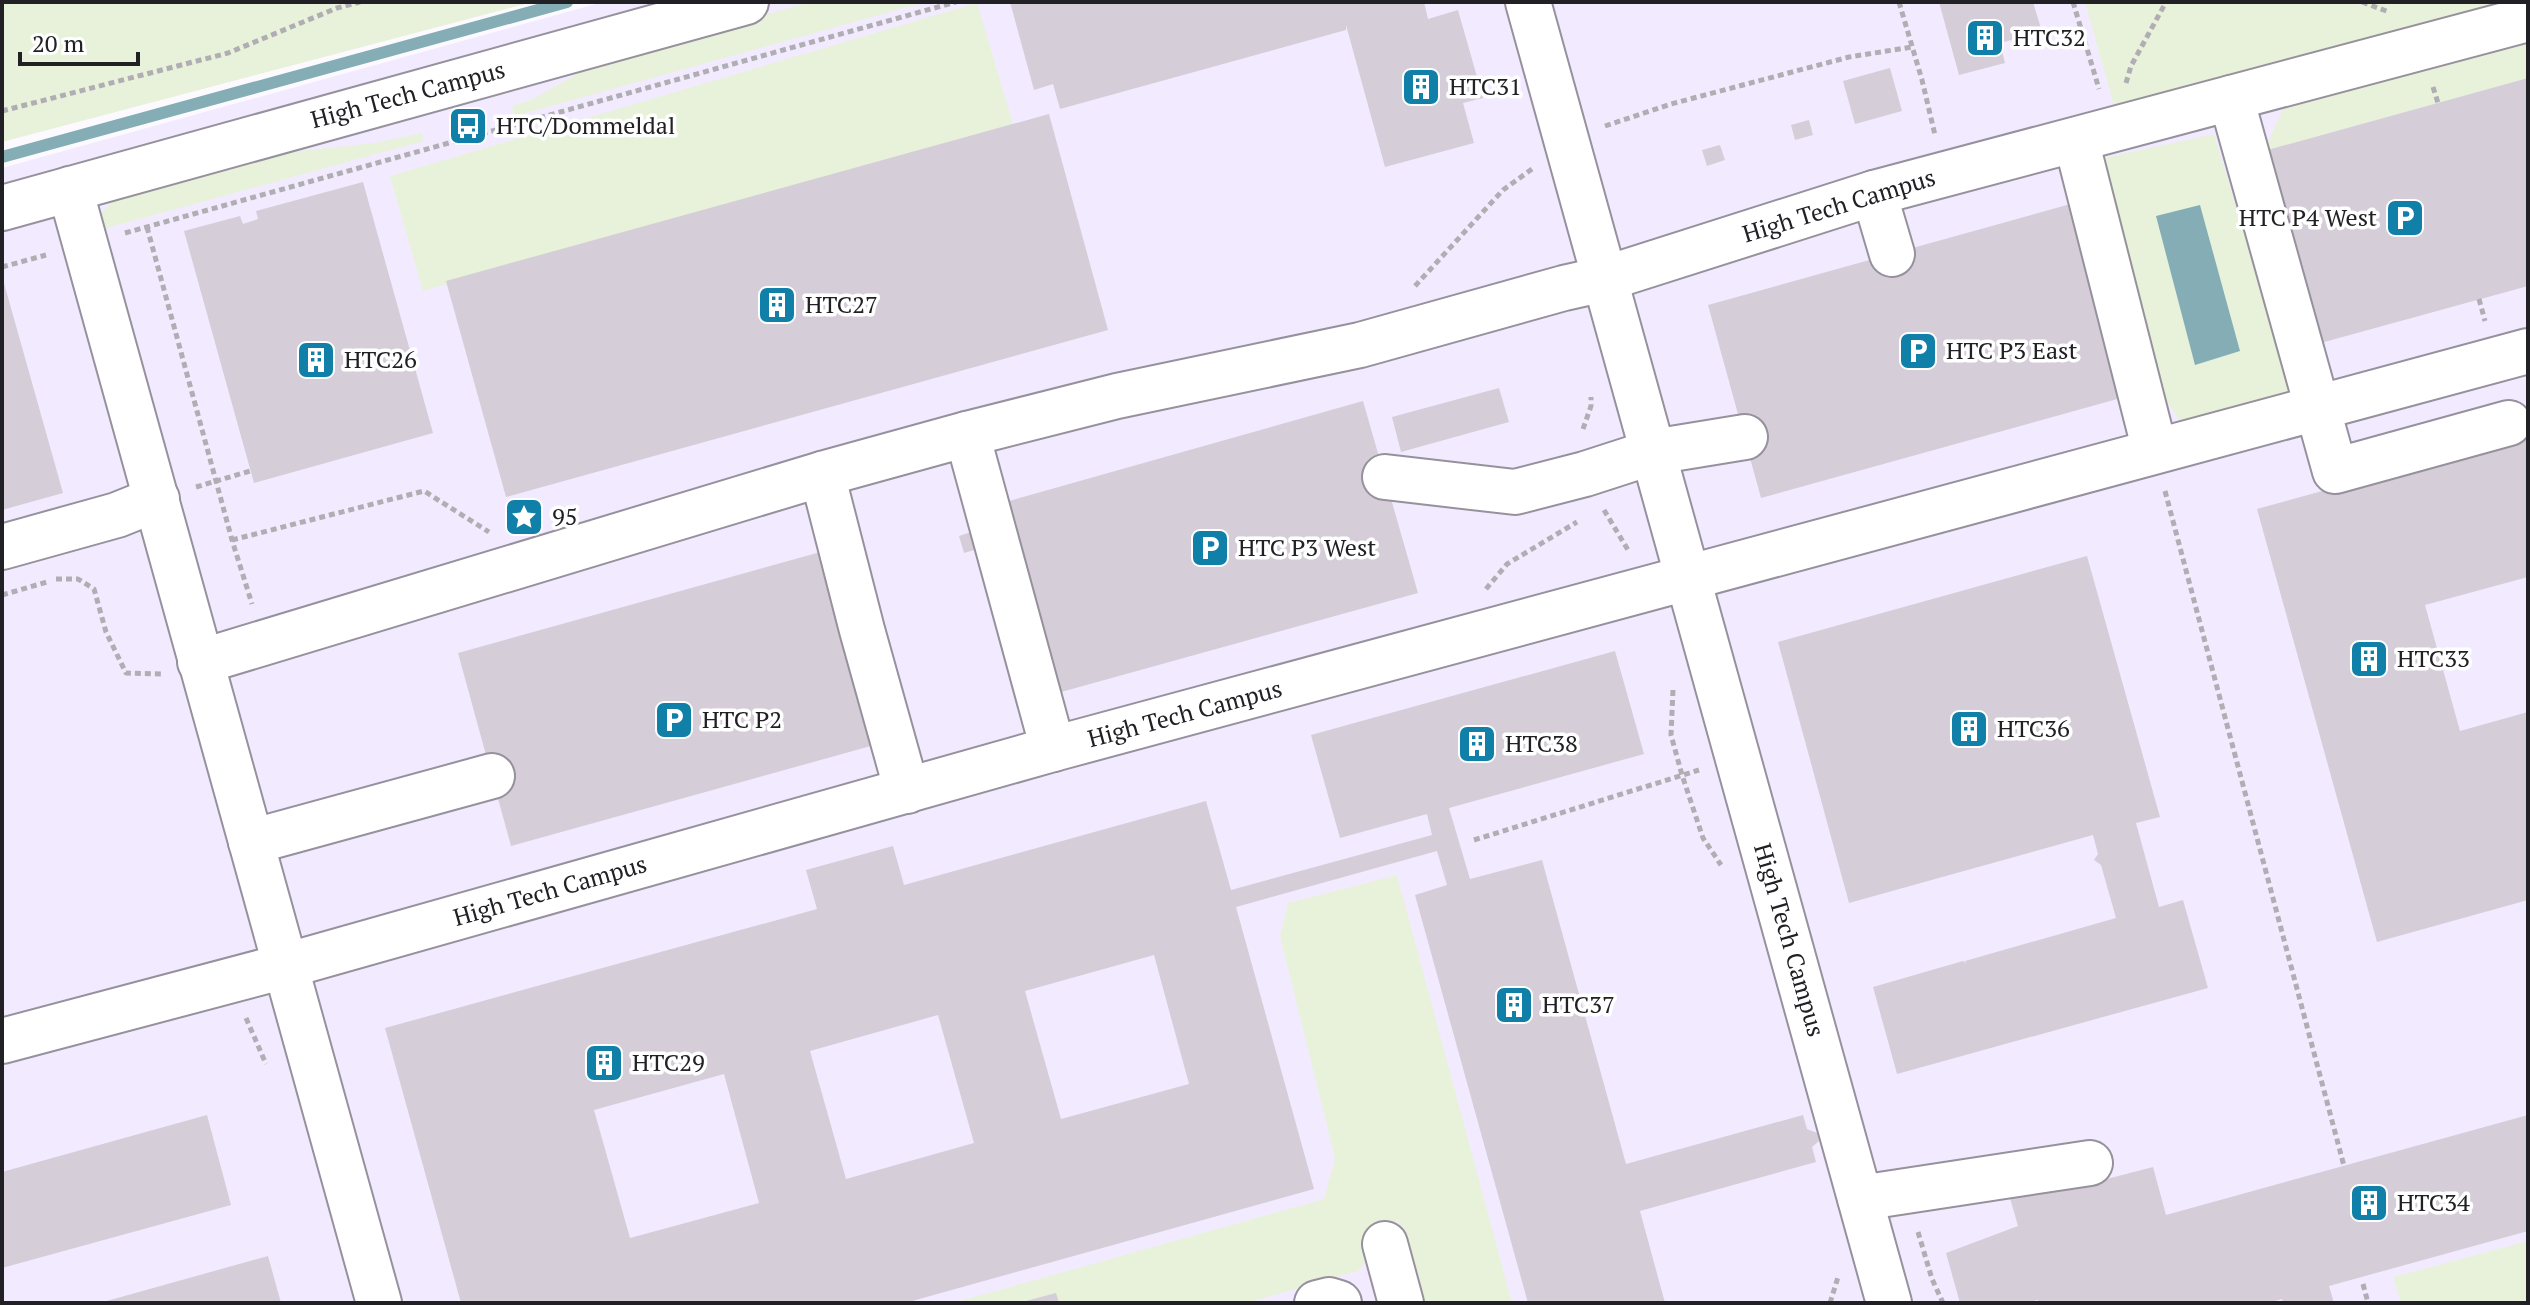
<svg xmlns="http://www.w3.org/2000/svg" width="2530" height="1305" font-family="'PT Serif',serif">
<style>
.built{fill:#f2ebff}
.green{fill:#e8f2da}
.water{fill:#85adb5}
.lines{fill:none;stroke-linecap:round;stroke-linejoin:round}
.stream{stroke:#85adb5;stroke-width:12}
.building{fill:#d5cdd8;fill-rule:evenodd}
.minor-casing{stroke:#96919d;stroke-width:48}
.path{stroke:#b0aeb3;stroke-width:5;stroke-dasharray:6 4;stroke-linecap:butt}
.minor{stroke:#fff;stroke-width:44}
.labels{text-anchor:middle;stroke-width:7;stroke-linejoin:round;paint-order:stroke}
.poi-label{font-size:24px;fill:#212024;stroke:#fff;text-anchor:start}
.street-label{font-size:24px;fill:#212024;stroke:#fff}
</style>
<rect width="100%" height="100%" fill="#fcfaff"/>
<polygon class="built" points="603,2 2528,2 2528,1303 2,1303 2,168"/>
<g class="green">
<polygon points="2,2 533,2 2,142"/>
<polygon points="811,2 926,2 515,116 512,106 531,100 604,59"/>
<polygon points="2085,2 2528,2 2116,113"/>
<polygon points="977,3 1013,124 423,291 390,176"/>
<polygon points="2528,40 2528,78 2264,151 2284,107"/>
<polygon points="422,133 424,141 99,230 102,213 118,195 281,153 375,143"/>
<polygon points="2214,134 2293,397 2181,423 2156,384 2094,160"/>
<polygon points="1397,875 1512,1303 1419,1303 1398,1219 1358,1271 1247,1303 953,1303 1324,1199 1335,1158 1280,936 1288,903"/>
<polygon points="2528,1241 2528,1303 2401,1303 2393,1277"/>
</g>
<polygon class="water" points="2200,205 2240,351 2195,365 2156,216"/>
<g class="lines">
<polyline class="stream" points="2,157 567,2"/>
</g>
<g class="building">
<polygon points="1010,2 1424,2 1428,19 1458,10 1483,98 1463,103 1474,143 1385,167 1346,25 1346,30 1060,109 1053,84 1034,90"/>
<polygon points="1939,2 2033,2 2042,32 2000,43 2005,63 1959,75"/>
<polygon points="1890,68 1902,111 1855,124 1843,81"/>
<polygon points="2528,78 2528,286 2317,344 2264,151"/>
<polygon points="1049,114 1108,330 506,497 446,281"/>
<polygon points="1809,120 1813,135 1795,140 1791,125"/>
<polygon points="1720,145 1725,160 1707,166 1702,150"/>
<polygon points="363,182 433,433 254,483 184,231 240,216 243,224 258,219 256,211"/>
<polygon points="2074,203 2128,396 1761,498 1708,305"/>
<polygon points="2,276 63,493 2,510"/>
<polygon points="1499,388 1509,422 1401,452 1392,417"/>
<polygon points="1363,401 1418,593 1054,694 1002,503"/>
<polygon points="2528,434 2528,577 2425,605 2460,731 2528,712 2528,900 2377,942 2257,509"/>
<polygon points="975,531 981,548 964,553 959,536"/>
<polygon points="824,551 878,744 511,846 458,653"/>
<polygon points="2087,556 2160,817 2136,823 2159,907 2183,900 2208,988 1897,1074 1873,987 1963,961 1966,963 1965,961 2116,918 2101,865 2094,860 2098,854 2093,835 1849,903 1778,642"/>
<path d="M1615 651 1644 754 1449 808 1470 879 1542 860 1626 1164 1803 1115 1807 1129 1817 1133 1819 1141 1812 1147 1816 1162 1640 1211 1665 1303H1528L1415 895 1447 885 1437 851 1236 907 1314 1189 905 1303H461L385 1028 817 909 806 870 893 846 904 885 1206 801 1231 890 1432 835 1427 814 1340 838 1311 735ZM1154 955 1189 1084 1061 1119 1025 991ZM938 1015 974 1143 846 1179 810 1051ZM724 1074 759 1203 630 1238 594 1110Z"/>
<polygon points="207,1115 231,1205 2,1268 2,1172"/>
<polygon points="2528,1115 2528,1231 2329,1286 2334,1303 2283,1303 2282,1299 2268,1303 2038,1303 2038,1300 2022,1303 1960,1303 1946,1253 2018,1226 2008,1191 2107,1179 2153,1167 2166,1215"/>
<polygon points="268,1256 281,1303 103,1303 103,1302"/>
<polygon points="1056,1293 1059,1303 1022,1303 1022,1302"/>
</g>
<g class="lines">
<defs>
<g id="minor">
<polyline points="1528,2 1889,1303"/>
<polyline points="2231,98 2335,471 2509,423"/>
<polyline points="2076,140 2155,451"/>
<polyline points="70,189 379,1303"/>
<polyline points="1874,193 1892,254"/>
<polyline points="2,208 746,2"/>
<polyline points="967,434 1053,749"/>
<polyline points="822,474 862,630 907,791"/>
<polyline points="1385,477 1515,492 1585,474 1653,452 1745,437"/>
<polyline points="2,547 117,515 157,499"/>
<polyline points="200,662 822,474 967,434 1117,396 1360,345 1564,288 1604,279 1874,193 2528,19"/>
<polyline points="251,842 492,776"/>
<polyline points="2,1041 285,966 1053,749 2528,351"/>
<polyline points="1860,1198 2090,1163"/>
<polyline points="1385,1244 1401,1303"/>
<polyline points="1317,1303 1329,1300 1339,1303"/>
</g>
</defs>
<use href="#minor" class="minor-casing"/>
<g class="path">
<polyline points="1899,2 1922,80 1935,135"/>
<polyline points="2073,2 2099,89"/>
<polyline points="2362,2 2389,12"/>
<polyline points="2126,83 2131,66 2166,2"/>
<polyline points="2433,87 2438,103"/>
<polyline points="2,111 228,53 337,8 360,2"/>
<polyline points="1605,126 1671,104 1849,57 1912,47"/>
<polyline points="147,227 232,540 252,604"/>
<polyline points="125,233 956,2"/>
<polyline points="2,267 46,255"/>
<polyline points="1415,286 1503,190 1532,169"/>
<polyline points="2479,299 2485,321"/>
<polyline points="1583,429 1591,406 1591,397"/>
<polyline points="196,487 250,471"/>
<polyline points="2165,491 2344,1166"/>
<polyline points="1604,510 1628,550"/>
<polyline points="232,540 424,491 489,532"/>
<polyline points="56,579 78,579 94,589 106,632 126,673 161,674"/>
<polyline points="1486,589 1507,564 1577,522"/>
<polyline points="2,595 47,582"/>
<polyline points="1673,690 1671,735 1682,775 1703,838 1721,865"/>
<polyline points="1474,840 1699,770"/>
<polyline points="246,1018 266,1064"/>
<polyline points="1918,1232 1932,1279 1943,1303"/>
<polyline points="2363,1284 2368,1303"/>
<polyline points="1830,1303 1838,1277"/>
</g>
<use href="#minor" class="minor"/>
</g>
<defs>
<symbol id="building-square" viewBox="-11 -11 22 22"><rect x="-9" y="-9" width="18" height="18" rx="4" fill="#1080a8" stroke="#fff"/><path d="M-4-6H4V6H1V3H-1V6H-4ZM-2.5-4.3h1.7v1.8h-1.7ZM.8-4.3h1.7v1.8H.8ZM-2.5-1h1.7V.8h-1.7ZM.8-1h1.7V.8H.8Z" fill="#fff"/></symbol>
<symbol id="bus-square" viewBox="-11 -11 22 22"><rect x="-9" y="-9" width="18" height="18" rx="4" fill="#1080a8" stroke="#fff"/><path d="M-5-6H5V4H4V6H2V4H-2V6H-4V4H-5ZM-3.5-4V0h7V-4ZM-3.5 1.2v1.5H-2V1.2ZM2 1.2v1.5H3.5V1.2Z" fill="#fff"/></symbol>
<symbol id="parking-square" viewBox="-11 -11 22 22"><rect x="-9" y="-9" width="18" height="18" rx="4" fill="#1080a8" stroke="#fff"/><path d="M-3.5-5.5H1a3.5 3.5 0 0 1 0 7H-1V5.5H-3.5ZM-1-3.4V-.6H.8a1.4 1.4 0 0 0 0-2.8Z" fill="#fff"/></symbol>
<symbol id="sight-square" viewBox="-11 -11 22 22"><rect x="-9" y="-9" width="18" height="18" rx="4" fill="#1080a8" stroke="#fff"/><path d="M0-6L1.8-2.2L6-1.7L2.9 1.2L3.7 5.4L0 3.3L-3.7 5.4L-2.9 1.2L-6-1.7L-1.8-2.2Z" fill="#fff"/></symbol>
</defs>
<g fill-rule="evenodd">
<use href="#building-square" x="1963" y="16" width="44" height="44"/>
<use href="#building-square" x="1399" y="65" width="44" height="44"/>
<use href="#bus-square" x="446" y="104" width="44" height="44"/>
<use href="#parking-square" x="2383" y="196" width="44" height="44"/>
<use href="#building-square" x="755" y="283" width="44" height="44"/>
<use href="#parking-square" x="1896" y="329" width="44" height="44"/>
<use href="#building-square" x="294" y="338" width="44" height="44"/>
<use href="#sight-square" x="502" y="495" width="44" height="44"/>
<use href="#parking-square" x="1188" y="526" width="44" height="44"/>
<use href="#building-square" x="2347" y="637" width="44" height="44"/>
<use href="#parking-square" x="652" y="698" width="44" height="44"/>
<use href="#building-square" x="1947" y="707" width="44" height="44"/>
<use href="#building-square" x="1455" y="722" width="44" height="44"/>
<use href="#building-square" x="1492" y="983" width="44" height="44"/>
<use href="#building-square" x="582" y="1041" width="44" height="44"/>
<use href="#building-square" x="2347" y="1181" width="44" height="44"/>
</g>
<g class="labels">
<g class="poi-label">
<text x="2013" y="46">HTC32</text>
<text x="1449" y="95">HTC31</text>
<text x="496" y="134">HTC/Dommeldal</text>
<text x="2377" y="226" text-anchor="end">HTC P4 West</text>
<text x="805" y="313">HTC27</text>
<text x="1946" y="359">HTC P3 East</text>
<text x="344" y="368">HTC26</text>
<text x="552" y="525">95</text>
<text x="1238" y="556">HTC P3 West</text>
<text x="2397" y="667">HTC33</text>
<text x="702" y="728">HTC P2</text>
<text x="1997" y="737">HTC36</text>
<text x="1505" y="752">HTC38</text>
<text x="1542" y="1013">HTC37</text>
<text x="632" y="1071">HTC29</text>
<text x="2397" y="1211">HTC34</text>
</g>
<g class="street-label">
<text transform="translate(408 95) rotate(-15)" y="8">High Tech Campus</text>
<text transform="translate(1839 206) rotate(-17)" y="8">High Tech Campus</text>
<text transform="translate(1185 714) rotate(-15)" y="8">High Tech Campus</text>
<text transform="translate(550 891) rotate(-16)" y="8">High Tech Campus</text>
<text transform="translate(1789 940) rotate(74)" y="8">High Tech Campus</text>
</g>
</g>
<rect width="2530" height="1305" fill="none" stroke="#212024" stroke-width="8"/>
<path d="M20 52v12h118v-12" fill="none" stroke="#212024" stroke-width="4"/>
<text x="32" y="52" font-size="24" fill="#212024" stroke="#ffffff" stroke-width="6" paint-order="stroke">20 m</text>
</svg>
